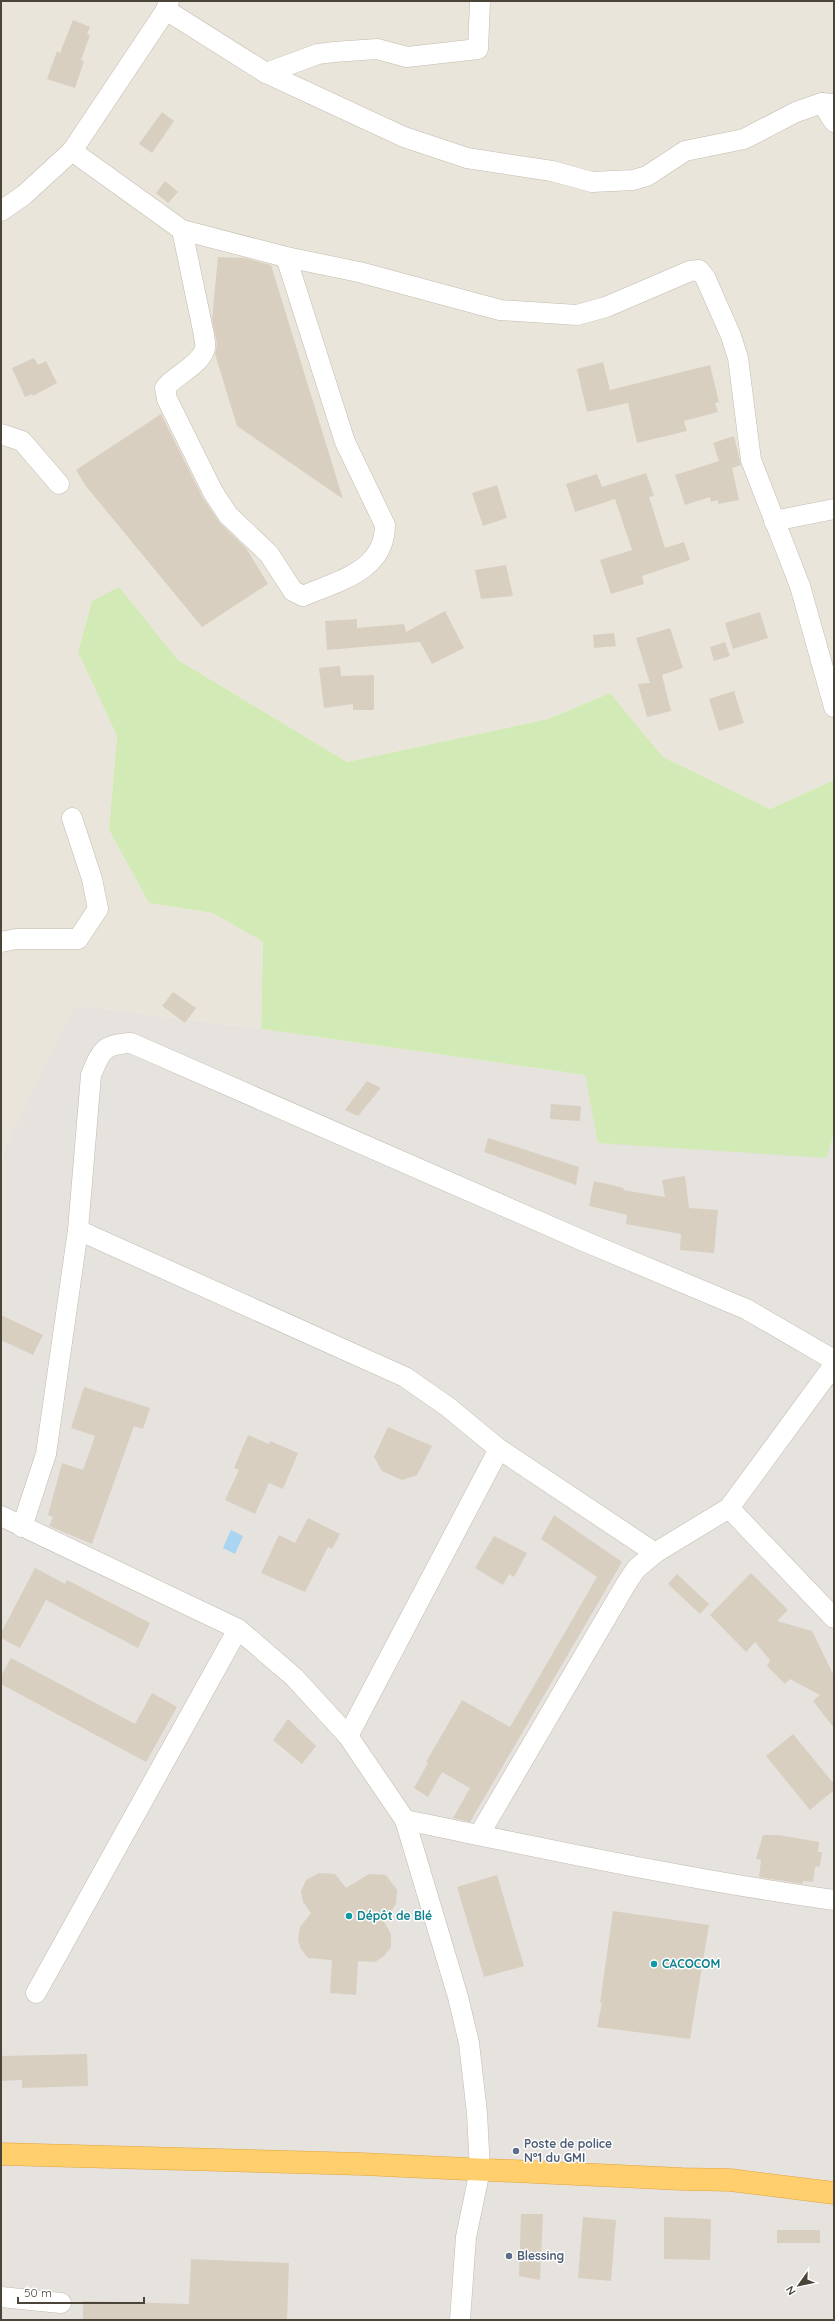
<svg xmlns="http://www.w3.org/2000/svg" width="835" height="2321" font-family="Quicksand,sans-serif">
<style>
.residential{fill:#eae5da}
.industrial{fill:#e6e2dd}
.green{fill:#d2eab5}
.water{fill:#a9d4f2}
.building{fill:#d8cfc1}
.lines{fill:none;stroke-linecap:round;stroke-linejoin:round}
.minor-casing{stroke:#c2bbae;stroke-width:21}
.highway-casing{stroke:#e0a43c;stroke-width:23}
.minor{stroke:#fff;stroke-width:20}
.highway{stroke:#ffcf6e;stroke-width:22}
.culture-dot{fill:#0f9aa8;stroke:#fff;stroke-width:1.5}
.service-dot{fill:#5c6f8a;stroke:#fff;stroke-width:1.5}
.labels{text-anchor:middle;stroke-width:3;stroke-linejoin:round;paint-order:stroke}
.culture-label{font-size:12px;font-weight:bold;fill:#0d838f;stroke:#fff;text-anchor:start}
.service-label{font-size:12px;font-weight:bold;fill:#4e5e75;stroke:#fff;text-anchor:start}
</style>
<rect width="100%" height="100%" fill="#f6f3ec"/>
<polygon class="residential" points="1,1 834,1 834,780 770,809 663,757 610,693 548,719 347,762 178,660 119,588 92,601 78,652 117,736 109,830 149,903 213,913 263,942 261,1029 75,1005 3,1151 1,1170"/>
<polygon class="industrial" points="75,1005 261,1029 585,1075 827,1157 834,1132 834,2320 1,2320 1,1170 3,1151"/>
<polygon class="green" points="119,587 178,660 347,762 548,719 610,693 663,757 770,809 834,780 834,1132 827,1158 598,1143 585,1075 261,1029 263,942 213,913 149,903 109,830 117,736 78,652 92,601"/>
<polygon class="water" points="231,1530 243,1536 235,1554 223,1548"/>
<g class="building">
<polygon points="73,20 90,27 87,34 90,35 81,60 84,61 75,88 47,79 57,51 60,53"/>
<polygon points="162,112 174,121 152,153 139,144"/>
<polygon points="165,181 178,192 168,203 156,193"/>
<polygon points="218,257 245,258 271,265 343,499 237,426 215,354 217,344 212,319"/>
<polygon points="34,358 38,365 46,361 57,383 33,396 32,394 25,397 12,368"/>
<polygon points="603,362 610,390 710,365 719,402 715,403 718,412 684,421 687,431 637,443 628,403 587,412 577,369"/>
<polygon points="161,414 203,498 220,523 246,548 268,584 202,627 85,485 76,470"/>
<polygon points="734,436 741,465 732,468 739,500 718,504 718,500 711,502 710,497 685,505 675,475 719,461 713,443"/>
<polygon points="646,473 654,496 649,497 665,548 684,542 690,560 642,576 644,584 611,594 600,560 632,550 615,499 575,512 566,484 597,474 602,487"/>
<polygon points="497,485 507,518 483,526 472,493"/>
<polygon points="506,565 513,596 481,599 475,570"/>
<polygon points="445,611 464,648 432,664 420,642 327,650 325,621 357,619 357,628 404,624 406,632"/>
<polygon points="760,612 768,638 733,649 725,623"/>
<polygon points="670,628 683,668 662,675 671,711 647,717 638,684 650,683 636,638"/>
<polygon points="614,633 616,646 594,648 593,635"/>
<polygon points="725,642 730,656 714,661 710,647"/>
<polygon points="340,666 341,676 374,675 374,710 353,710 353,704 324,708 319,668"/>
<polygon points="734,691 744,723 719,731 709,699"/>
<polygon points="173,992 196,1008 185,1023 162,1006"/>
<polygon points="367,1081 381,1088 358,1116 345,1110"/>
<polygon points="551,1104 581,1106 580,1121 550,1119"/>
<polygon points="488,1138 579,1167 576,1185 484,1152"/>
<polygon points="685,1176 689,1208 718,1210 714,1253 680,1250 681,1234 626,1224 627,1215 589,1206 594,1181 624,1188 623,1190 665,1197 662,1180"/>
<polygon points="1,1315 43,1335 33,1355 1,1340"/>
<polygon points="84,1387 150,1408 143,1429 134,1426 92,1544 49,1526 53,1517 48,1515 62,1463 83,1470 95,1436 71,1428"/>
<polygon points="388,1427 432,1446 417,1475 402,1480 382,1471 374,1457"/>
<polygon points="248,1435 269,1444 270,1441 298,1453 283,1489 269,1483 255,1514 225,1500 239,1470 234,1468"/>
<polygon points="554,1515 622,1562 470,1822 453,1818 470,1788 442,1772 428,1797 414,1788 428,1763 426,1762 462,1700 510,1727 597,1577 541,1539"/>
<polygon points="308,1518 340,1534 332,1549 328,1547 305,1592 261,1573 279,1535 295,1543"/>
<polygon points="494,1536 527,1553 514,1577 509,1574 503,1585 475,1568"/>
<polygon points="35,1568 65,1584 67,1580 150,1623 138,1648 46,1600 20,1648 1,1638 1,1633"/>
<polygon points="751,1573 788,1610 777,1621 812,1631 834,1676 834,1728 813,1701 820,1695 790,1679 785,1684 767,1666 770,1660 755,1642 746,1652 710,1615"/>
<polygon points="677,1574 709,1604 700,1614 668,1584"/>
<polygon points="11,1658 135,1724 152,1693 177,1707 146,1762 1,1684 1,1676"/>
<polygon points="288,1719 316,1746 302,1764 273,1740"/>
<polygon points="793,1734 834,1784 834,1790 810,1810 766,1756"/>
<polygon points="763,1835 779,1835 819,1842 818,1852 822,1852 820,1866 815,1867 813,1882 803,1881 803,1884 759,1877 761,1860 756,1859"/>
<polygon points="319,1873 335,1874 346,1888 369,1874 386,1875 397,1890 396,1904 384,1922 391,1934 391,1947 384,1956 375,1962 358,1961 356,1995 330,1993 332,1960 308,1958 301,1949 298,1940 300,1927 311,1913 303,1902 301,1891 306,1880"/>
<polygon points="497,1875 524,1966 484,1977 457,1887"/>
<polygon points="613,1911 709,1925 690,2039 597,2027 602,2003 600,2003"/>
<polygon points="87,2054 88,2086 22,2088 22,2080 1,2081 1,2056"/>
<polygon points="521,2214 543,2214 540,2280 519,2276"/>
<polygon points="583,2217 616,2220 611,2281 578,2278"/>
<polygon points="664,2217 711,2219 710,2260 664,2259"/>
<rect x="777" y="2230" width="43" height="13"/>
<polygon points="191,2259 289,2263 287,2320 83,2320 83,2301 189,2304"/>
</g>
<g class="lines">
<defs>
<g id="minor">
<polyline points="166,10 266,73 404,137 467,158 552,171 592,182 633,180 647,176 685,151 744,139 796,112 822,103 834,104"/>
<polyline points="266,73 318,54 334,52 377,49 407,57 478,49 480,1"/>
<polyline points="822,103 834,122"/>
<polyline points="72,151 182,230 286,257 359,272 500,310 577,315 606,307 690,271 699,270 705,277 731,336 738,358 751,460 800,586 834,707"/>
<polyline points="1,211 24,195 72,151 166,10 169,1"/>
<path d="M182 230 204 335C204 339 206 344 205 348 201 365 175 375 165 388L167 399 213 492 228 515 269 554 293 591 303 596C338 581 385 571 385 525L345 442 286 257"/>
<polyline points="1,434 22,441 59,484"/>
<polyline points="774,521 834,509"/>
<polyline points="1,942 16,939 78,939 98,909 92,879 72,818"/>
<polyline points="78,1230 405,1377 448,1407 499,1449 655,1553 729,1508"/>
<polyline points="834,1365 729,1508 834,1618"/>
<polyline points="1,1516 238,1629 294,1677 348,1736 405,1820 458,1997 469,2043 477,2113 480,2170 466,2237 460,2320"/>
<path d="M22 1527 46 1454 78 1230 91 1075C101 1051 103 1044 131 1043L586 1242 746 1309 834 1360"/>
<polyline points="348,1736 499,1449"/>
<path d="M405 1820C547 1849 689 1880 834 1900"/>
<polyline points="479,1835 626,1584 636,1569 655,1553"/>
<polyline points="36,1993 238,1629"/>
<polyline points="1,2297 61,2303"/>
</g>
<polyline id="highway" points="1,2154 362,2164 682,2179 730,2180 834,2193"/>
</defs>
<use href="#minor" class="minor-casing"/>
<use href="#highway" class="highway-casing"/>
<use href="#minor" class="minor"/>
<use href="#highway" class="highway"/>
</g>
<g class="culture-dot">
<circle cx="349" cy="1916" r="4"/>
<circle cx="654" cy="1964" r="4"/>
</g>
<g class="service-dot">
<circle cx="516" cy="2151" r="4"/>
<circle cx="509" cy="2256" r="4"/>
</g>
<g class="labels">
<g class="culture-label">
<text x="357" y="1920">Dépôt de Blé</text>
<text x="662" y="1968">CACOCOM</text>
</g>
<g class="service-label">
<text x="524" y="2148">Poste de police<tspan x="524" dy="14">N°1 du GMI</tspan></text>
<text x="517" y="2260">Blessing</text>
</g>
</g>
<rect width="835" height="2321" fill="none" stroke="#4b4439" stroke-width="4"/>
<g transform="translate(799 2285) rotate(237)" stroke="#ffffff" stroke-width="3" paint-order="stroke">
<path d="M0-3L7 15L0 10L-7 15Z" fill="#4b4439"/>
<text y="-6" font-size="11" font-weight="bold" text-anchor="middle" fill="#4b4439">N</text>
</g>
<path d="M18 2297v6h126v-6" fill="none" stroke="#4b4439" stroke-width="2"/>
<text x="24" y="2297" font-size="12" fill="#4b4439" stroke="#ffffff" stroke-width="3" paint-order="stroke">50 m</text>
</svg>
